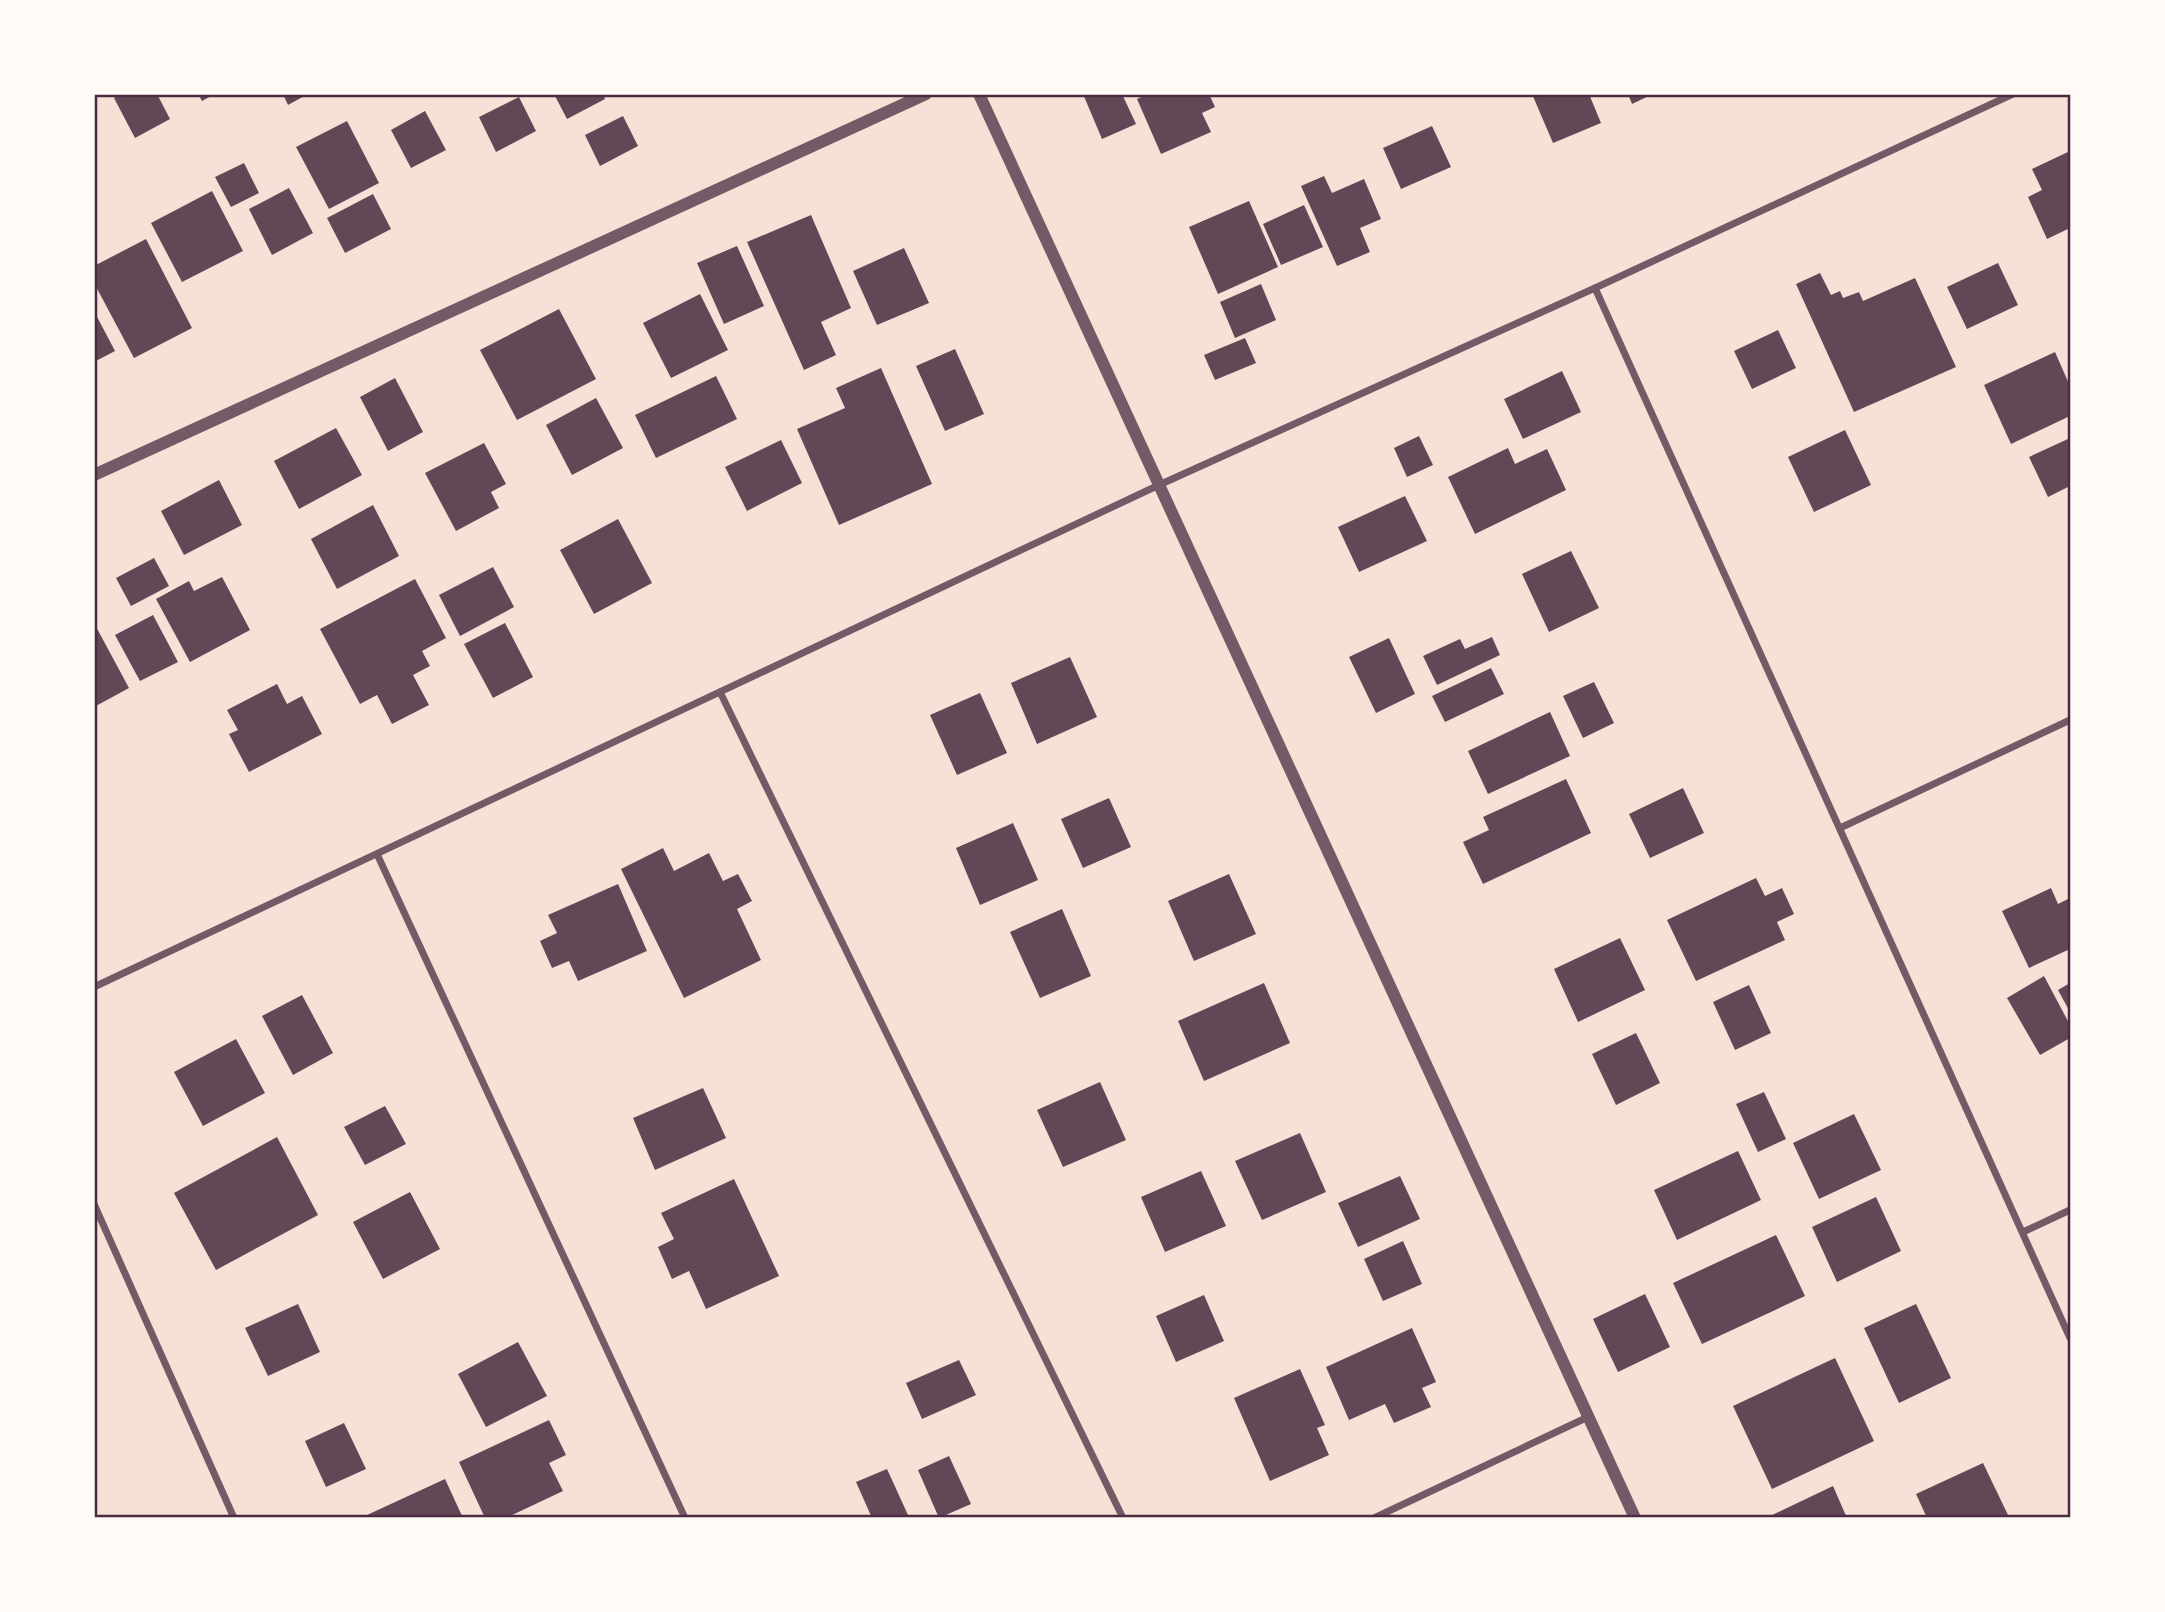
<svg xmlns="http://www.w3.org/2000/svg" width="2165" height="1612" font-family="Karla,sans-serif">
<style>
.building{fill:#644757}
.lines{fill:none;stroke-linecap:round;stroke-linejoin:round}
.minor{stroke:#755966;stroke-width:7}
.tertiary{stroke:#755966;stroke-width:12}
.neatline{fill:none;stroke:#4a2c40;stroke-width:2.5}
</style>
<rect width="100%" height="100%" fill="#f7e1d7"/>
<g class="building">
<polygon points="120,94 157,94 170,119 135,138 114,98"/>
<polygon points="198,94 215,94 202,101"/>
<polygon points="283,94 308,94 288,105"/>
<polygon points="554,94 603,94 605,99 567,119"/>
<polygon points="1083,94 1122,94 1136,124 1102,139"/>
<polygon points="1147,94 1209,94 1215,107 1202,113 1211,132 1161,154 1137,99"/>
<polygon points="1532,94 1589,94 1601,123 1553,143"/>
<polygon points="1628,94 1653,94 1632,104"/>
<polygon points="519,97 536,131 496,152 479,117"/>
<polygon points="425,111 446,150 411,168 391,130"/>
<polygon points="623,116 638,146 600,166 585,135"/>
<polygon points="347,121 379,183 329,209 296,147"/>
<polygon points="1432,126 1451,167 1401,189 1383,148"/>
<polygon points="2070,151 2070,228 2047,239 2028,197 2042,190 2032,169"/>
<polygon points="244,163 259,193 231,207 215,177"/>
<polygon points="1324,176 1332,193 1364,179 1381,219 1360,228 1370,252 1337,266 1301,186"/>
<polygon points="289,188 313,233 272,255 249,209"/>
<polygon points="212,191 243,251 182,282 151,223"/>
<polygon points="373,194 391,229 345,253 327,218"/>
<polygon points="1249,201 1278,267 1218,294 1189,227"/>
<polygon points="1304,205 1323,247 1281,265 1263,224"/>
<polygon points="811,215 851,308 821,322 836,355 804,370 747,242"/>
<polygon points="146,239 192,328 134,358 94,283 94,266"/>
<polygon points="737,246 764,306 724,324 697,263"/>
<polygon points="904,248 929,303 877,325 853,271"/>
<polygon points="1998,263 2018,305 1967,329 1947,287"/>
<polygon points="1820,273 1831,295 1840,291 1843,298 1859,292 1863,301 1915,278 1956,367 1854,412 1796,284"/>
<polygon points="1261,284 1276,320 1235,338 1220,302"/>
<polygon points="700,294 728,350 671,378 643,323"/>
<polygon points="559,309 596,379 517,420 480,350"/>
<polygon points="94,311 115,351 94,362"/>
<polygon points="1778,330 1796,368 1752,389 1734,351"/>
<polygon points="1245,338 1256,363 1215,380 1204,355"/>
<polygon points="955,349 984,414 945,431 916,366"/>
<polygon points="2055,352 2070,386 2070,416 2011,444 1984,385"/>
<polygon points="881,368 932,484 839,525 797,429 845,408 836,388"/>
<polygon points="1562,371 1581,412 1523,439 1504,399"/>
<polygon points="716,376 737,419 656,458 635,415"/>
<polygon points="395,378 423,432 388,451 360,397"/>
<polygon points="596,398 623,448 572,475 546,425"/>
<polygon points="336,428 362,475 299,509 274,461"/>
<polygon points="1845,430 1871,485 1814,512 1788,457"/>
<polygon points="1419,436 1433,465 1407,477 1394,448"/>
<polygon points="2070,438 2070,486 2048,497 2029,457"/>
<polygon points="781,440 802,483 747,511 725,467"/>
<polygon points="484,443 506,484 491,492 499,508 456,531 425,473"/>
<polygon points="1508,448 1515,464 1547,449 1566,490 1475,534 1448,477"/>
<polygon points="219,480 242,525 184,555 161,511"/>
<polygon points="1405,496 1427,541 1359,572 1338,527"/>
<polygon points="373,505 399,556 337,589 311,539"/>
<polygon points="618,519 652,583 594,614 560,550"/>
<polygon points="1571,551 1599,608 1549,632 1522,574"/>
<polygon points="154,558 169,586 131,606 116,578"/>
<polygon points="493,567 514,607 460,636 439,595"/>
<polygon points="222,577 250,630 190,662 156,599 189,581 194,591"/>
<polygon points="415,579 446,638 422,651 430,666 413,675 429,705 392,724 377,695 360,704 320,629"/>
<polygon points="153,615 178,662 140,681 115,635"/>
<polygon points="94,623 129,688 94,707"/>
<polygon points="505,623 533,677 493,698 464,644"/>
<polygon points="1492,637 1500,655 1437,685 1423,656 1460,639 1465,649"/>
<polygon points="1389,638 1415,694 1376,713 1349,657"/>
<polygon points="1070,657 1097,717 1037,744 1011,683"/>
<polygon points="1491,668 1504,694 1445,722 1432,696"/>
<polygon points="1594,682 1614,723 1583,738 1563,696"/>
<polygon points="277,684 287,704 302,696 322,734 249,772 229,734 238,730 227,710"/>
<polygon points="980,693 1007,753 957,775 930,715"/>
<polygon points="1550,712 1570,756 1488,794 1468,751"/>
<polygon points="1566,779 1591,833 1483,884 1463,842 1489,830 1483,817"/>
<polygon points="1683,788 1704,833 1650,858 1629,814"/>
<polygon points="1109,798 1131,847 1083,868 1061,819"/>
<polygon points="1013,823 1038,880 980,905 956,848"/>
<polygon points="663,848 674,871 709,853 723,881 738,874 752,901 737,909 761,960 684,998 621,869"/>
<polygon points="1229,874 1256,934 1194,961 1168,901"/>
<polygon points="1756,878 1765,896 1782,888 1794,914 1777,922 1785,940 1696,981 1667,920"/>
<polygon points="618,884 647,951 578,981 569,961 552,968 540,941 557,933 548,915"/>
<polygon points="2051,888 2058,904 2070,898 2070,949 2029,968 2002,911"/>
<polygon points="1062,909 1091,976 1040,998 1010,932"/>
<polygon points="1620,938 1645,990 1578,1022 1554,969"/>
<polygon points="2044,976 2070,1025 2070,1038 2040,1055 2007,998"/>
<polygon points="1264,983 1290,1043 1204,1081 1178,1021"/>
<polygon points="2070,983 2070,1012 2058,990"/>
<polygon points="1749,985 1771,1033 1735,1050 1713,1002"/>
<polygon points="302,995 333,1053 293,1075 262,1016"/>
<polygon points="1636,1033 1660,1083 1616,1105 1592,1054"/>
<polygon points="236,1039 265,1093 203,1126 174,1072"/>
<polygon points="1100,1082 1126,1140 1063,1167 1037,1110"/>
<polygon points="703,1088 726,1138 655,1170 633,1118"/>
<polygon points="1764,1092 1786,1139 1758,1152 1736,1104"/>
<polygon points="385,1106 406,1144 365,1165 344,1127"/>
<polygon points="1854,1114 1881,1170 1819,1199 1793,1143"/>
<polygon points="1300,1133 1326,1192 1262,1220 1235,1161"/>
<polygon points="277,1137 318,1215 216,1270 174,1193"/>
<polygon points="1738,1151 1761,1200 1677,1240 1654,1190"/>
<polygon points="1201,1171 1226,1226 1165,1252 1141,1197"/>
<polygon points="1400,1176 1420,1219 1358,1247 1338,1203"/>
<polygon points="734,1179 779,1276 706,1309 689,1271 672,1279 658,1247 674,1239 661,1213"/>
<polygon points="410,1192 440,1249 383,1279 353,1222"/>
<polygon points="1876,1197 1901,1251 1837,1282 1812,1227"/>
<polygon points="1776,1235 1805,1296 1702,1344 1673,1283"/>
<polygon points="1403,1241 1422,1284 1383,1301 1364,1259"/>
<polygon points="1645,1294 1670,1347 1618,1372 1593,1319"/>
<polygon points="1204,1295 1224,1341 1176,1362 1156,1316"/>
<polygon points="298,1304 320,1352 268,1376 245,1328"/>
<polygon points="1916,1304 1951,1378 1899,1403 1864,1328"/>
<polygon points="1412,1328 1436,1382 1422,1388 1431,1407 1394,1423 1385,1404 1349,1420 1326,1367"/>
<polygon points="518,1342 547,1396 486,1427 458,1374"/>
<polygon points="1835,1358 1874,1441 1772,1489 1733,1406"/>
<polygon points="959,1360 976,1395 922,1419 906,1383"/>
<polygon points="1300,1369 1325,1425 1317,1428 1329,1455 1270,1481 1234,1398"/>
<polygon points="549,1420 566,1455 549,1463 563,1491 506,1518 485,1518 459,1462"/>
<polygon points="344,1423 366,1469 326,1487 305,1441"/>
<polygon points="949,1456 971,1504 939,1518 918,1470"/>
<polygon points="1983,1463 2008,1515 2004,1518 1927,1518 1916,1494"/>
<polygon points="887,1469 908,1515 902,1518 872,1518 856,1482"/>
<polygon points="445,1479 463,1518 368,1518 367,1515"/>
<polygon points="1833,1486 1847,1518 1766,1518"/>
</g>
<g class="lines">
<g class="minor">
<polyline points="1595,288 2070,1338"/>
<polyline points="720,692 1123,1518"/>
<polyline points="1840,828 2070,720"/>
<polyline points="377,854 685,1518"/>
<polyline points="94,987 1159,485 1595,288 2013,94"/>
<polyline points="94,1204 234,1518"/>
<polyline points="2023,1232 2070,1210"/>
<polyline points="1374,1518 1588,1417"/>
</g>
<g class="tertiary">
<polyline points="979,94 1635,1518"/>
<polyline points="94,475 926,94"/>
</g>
</g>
<rect width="2165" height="1612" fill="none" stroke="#fffaf5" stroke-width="192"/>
<rect x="96" y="96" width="1973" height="1420" class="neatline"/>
</svg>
